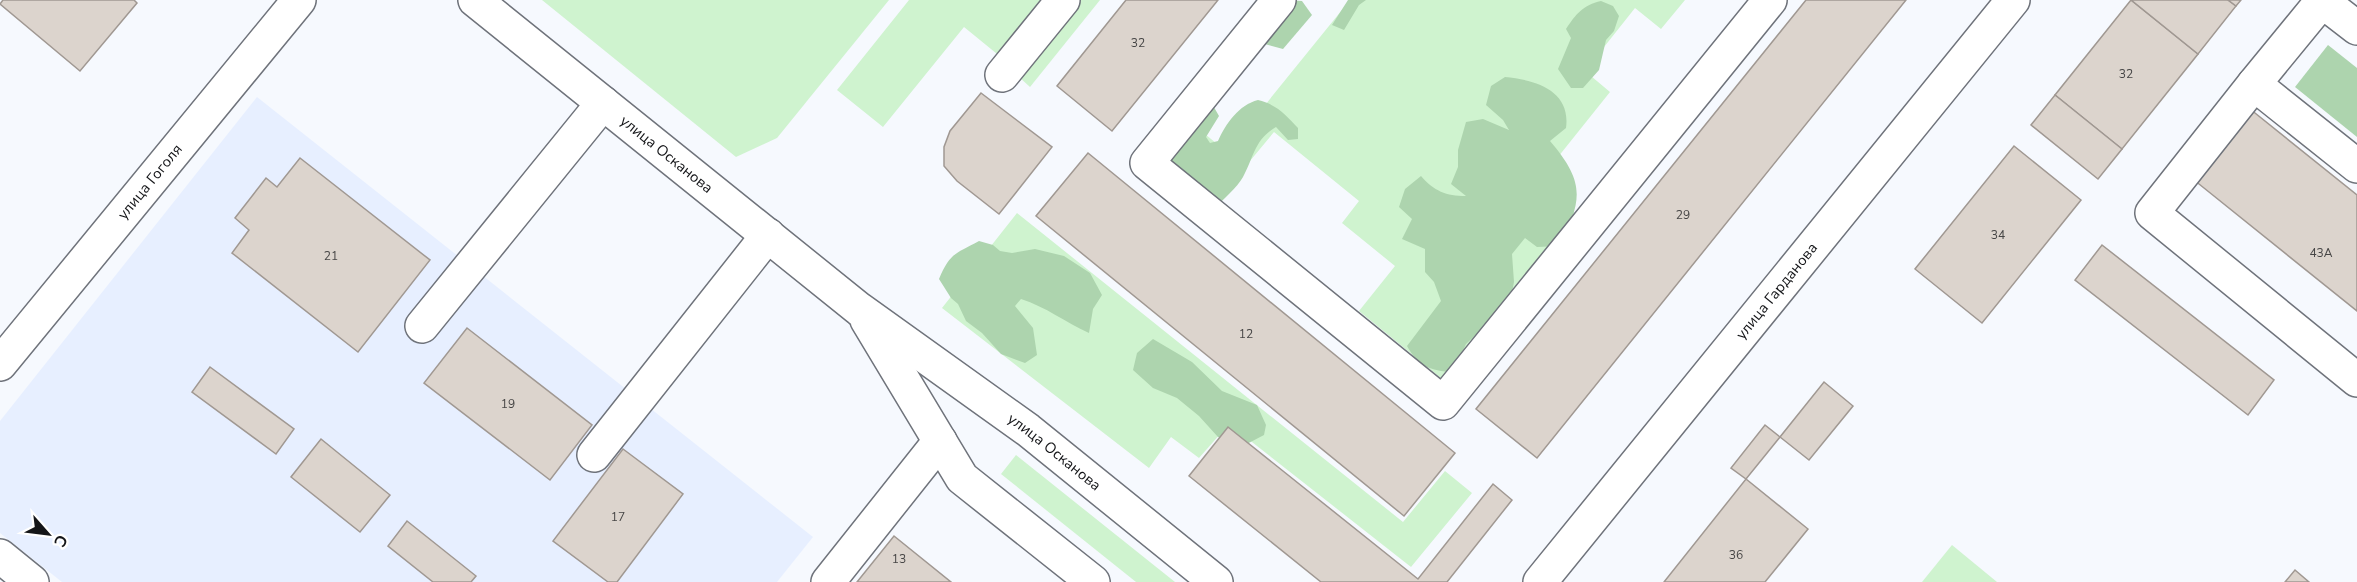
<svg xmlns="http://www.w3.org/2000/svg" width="2357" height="582" font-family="'Nunito Sans',sans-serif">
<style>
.built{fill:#e7efff}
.green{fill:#cff3cf}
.forest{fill:#add4ae}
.building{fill:#dcd4cd;stroke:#a09892;stroke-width:1.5}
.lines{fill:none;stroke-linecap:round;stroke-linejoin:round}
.minor-casing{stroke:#6f737b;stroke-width:36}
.minor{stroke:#fff;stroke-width:33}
.labels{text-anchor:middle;stroke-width:6;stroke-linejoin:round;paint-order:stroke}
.number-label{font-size:12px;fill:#464545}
.street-label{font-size:15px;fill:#141518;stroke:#fff}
</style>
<rect width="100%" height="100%" fill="#f6f9fe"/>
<polygon class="built" points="257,97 813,537 777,582 62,582 0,533 0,421"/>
<g class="green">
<polygon points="542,0 889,0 777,138 736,157"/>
<polygon points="909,0 1048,0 1002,58 964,27 883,127 837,90"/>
<polygon points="1079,0 1100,0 1030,87 1018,76"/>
<polygon points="1350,0 1685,0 1661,29 1635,8 1585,71 1610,92 1538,182 1576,214 1442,379 1359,311 1395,266 1342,223 1359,201 1274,132 1220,197 1200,130 1227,152"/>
<polygon points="1017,213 1403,522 1445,471 1472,493 1411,567 1229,424 1199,458 1171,437 1149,468 942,308"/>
<polygon points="1016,455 1175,582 1136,582 1001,474"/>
<polygon points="1952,545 1997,582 1922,582"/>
</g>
<g class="forest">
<polygon points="1287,0 1302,1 1312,15 1283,49 1261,43"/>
<polygon points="1348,0 1366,0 1359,5 1344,30 1332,25"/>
<path d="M1601 1 1613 6 1619 16 1614 31 1606 40 1599 70 1583 88H1571L1558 69 1571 38 1566 29C1576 14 1583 5 1601 1Z"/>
<polygon points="2328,45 2357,68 2357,137 2295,87"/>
<path d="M1505 77C1537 80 1571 91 1566 128L1550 141C1585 182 1583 200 1559 246L1537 247 1525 238 1512 254 1514 282 1510 302 1466 344 1453 372C1430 371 1418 366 1407 346L1441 301 1434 282 1425 272V249L1402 239 1412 219 1399 207 1405 189 1421 176C1434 191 1446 196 1466 196L1451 184 1458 167V150L1466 122 1483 119 1509 130 1503 120 1486 105 1491 86Z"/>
<path d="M1258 100C1276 104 1286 115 1298 128V139L1288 140 1276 127C1254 140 1254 157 1243 177 1237 188 1223 199 1215 208L1168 162 1211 102 1219 116 1206 137 1210 143 1218 141C1226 123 1239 105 1258 100Z"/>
<path d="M979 241 993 245 1000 251 1012 253 1035 249 1064 256 1090 273 1102 295 1093 309 1089 333C1065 322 1046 307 1021 299L1015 306 1033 328 1037 355 1025 363 1001 354 982 333 966 321 958 304 951 298 939 279C950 253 955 254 979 241Z"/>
<polygon points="1153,339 1192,362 1222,391 1257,405 1266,425 1264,435 1241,447 1218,437 1199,416 1177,398 1153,388 1133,370 1137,353"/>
</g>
<g class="building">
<polygon points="3,0 134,0 137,3 80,71 0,4"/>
<polygon points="1126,0 1218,0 1112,131 1057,86"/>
<polygon points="1806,0 1906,0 1537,458 1476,409"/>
<polygon points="2131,0 2198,54 2122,149 2055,95"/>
<polygon points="2131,0 2228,0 2236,6 2198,54"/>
<polygon points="2228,0 2241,0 2236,6"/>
<polygon points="981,93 1052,147 999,214 957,181 944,166 944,147 950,131"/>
<polygon points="2055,95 2122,149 2098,179 2031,125"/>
<polygon points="2250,109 2357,195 2357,311 2194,180"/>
<polygon points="2014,146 2081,200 1982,323 1915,269"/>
<polygon points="1088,153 1455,453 1404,516 1036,216"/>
<polygon points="300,158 430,260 358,352 232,253 249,230 235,218 266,178 277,187"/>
<polygon points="2102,245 2274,380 2248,415 2075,280"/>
<polygon points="467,328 592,425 550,480 424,383"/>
<polygon points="210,367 294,429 276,454 192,392"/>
<polygon points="1824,382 1853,406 1809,460 1780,437"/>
<polygon points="1765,425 1780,437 1746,479 1731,468"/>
<polygon points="1228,427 1418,579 1493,484 1512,500 1447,582 1321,582 1189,476"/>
<polygon points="321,439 390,495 360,532 291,477"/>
<polygon points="623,449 683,494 617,582 608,582 553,541"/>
<polygon points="1746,479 1808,529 1765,582 1664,582"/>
<polygon points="407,521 476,576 471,582 433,582 388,546"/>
<polygon points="894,536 951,582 857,582"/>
<polygon points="2295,570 2309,582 2285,582"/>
</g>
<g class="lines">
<defs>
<g id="minor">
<path id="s1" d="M475 0 859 309 1028 430 1216 582"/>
<polyline points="1279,0 1147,163 1443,403 1770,0"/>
<polyline points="2357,28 2322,1 2254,84 2357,166"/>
<polyline points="1002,75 1063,0"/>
<polyline points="2254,84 2152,213 2357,380"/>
<polyline points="867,320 962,478 1093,582"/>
<polyline points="422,326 603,103"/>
<path id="s2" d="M0 364 299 0"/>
<polyline points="594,455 768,235"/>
<polyline points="0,556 32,582"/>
<polyline points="828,582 940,441"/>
<path id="s3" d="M1540 582 2013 0"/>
</g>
</defs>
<use href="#minor" class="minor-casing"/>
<use href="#minor" class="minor"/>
</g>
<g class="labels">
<g class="number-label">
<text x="1138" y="47">32</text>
<text x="2126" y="78">32</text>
<text x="1683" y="219">29</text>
<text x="1998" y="239">34</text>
<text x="2321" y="257">43А</text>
<text x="331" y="260">21</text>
<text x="1246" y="338">12</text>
<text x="508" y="408">19</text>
<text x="618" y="521">17</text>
<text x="1736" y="559">36</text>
<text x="899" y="563">13</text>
</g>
<g class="street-label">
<text dy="5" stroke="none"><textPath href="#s1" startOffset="246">улица Осканова</textPath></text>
<text dy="5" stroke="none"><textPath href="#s2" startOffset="236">улица Гоголя</textPath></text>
<text dy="5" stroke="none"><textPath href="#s3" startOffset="375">улица Гарданова</textPath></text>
<text dy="5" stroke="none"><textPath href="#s1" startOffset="735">улица Осканова</textPath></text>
</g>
</g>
<g transform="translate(48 534) rotate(118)" stroke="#ffffff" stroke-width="4.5" paint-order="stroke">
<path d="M0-4.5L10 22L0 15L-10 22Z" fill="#141518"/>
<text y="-9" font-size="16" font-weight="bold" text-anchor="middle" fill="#141518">С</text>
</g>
</svg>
